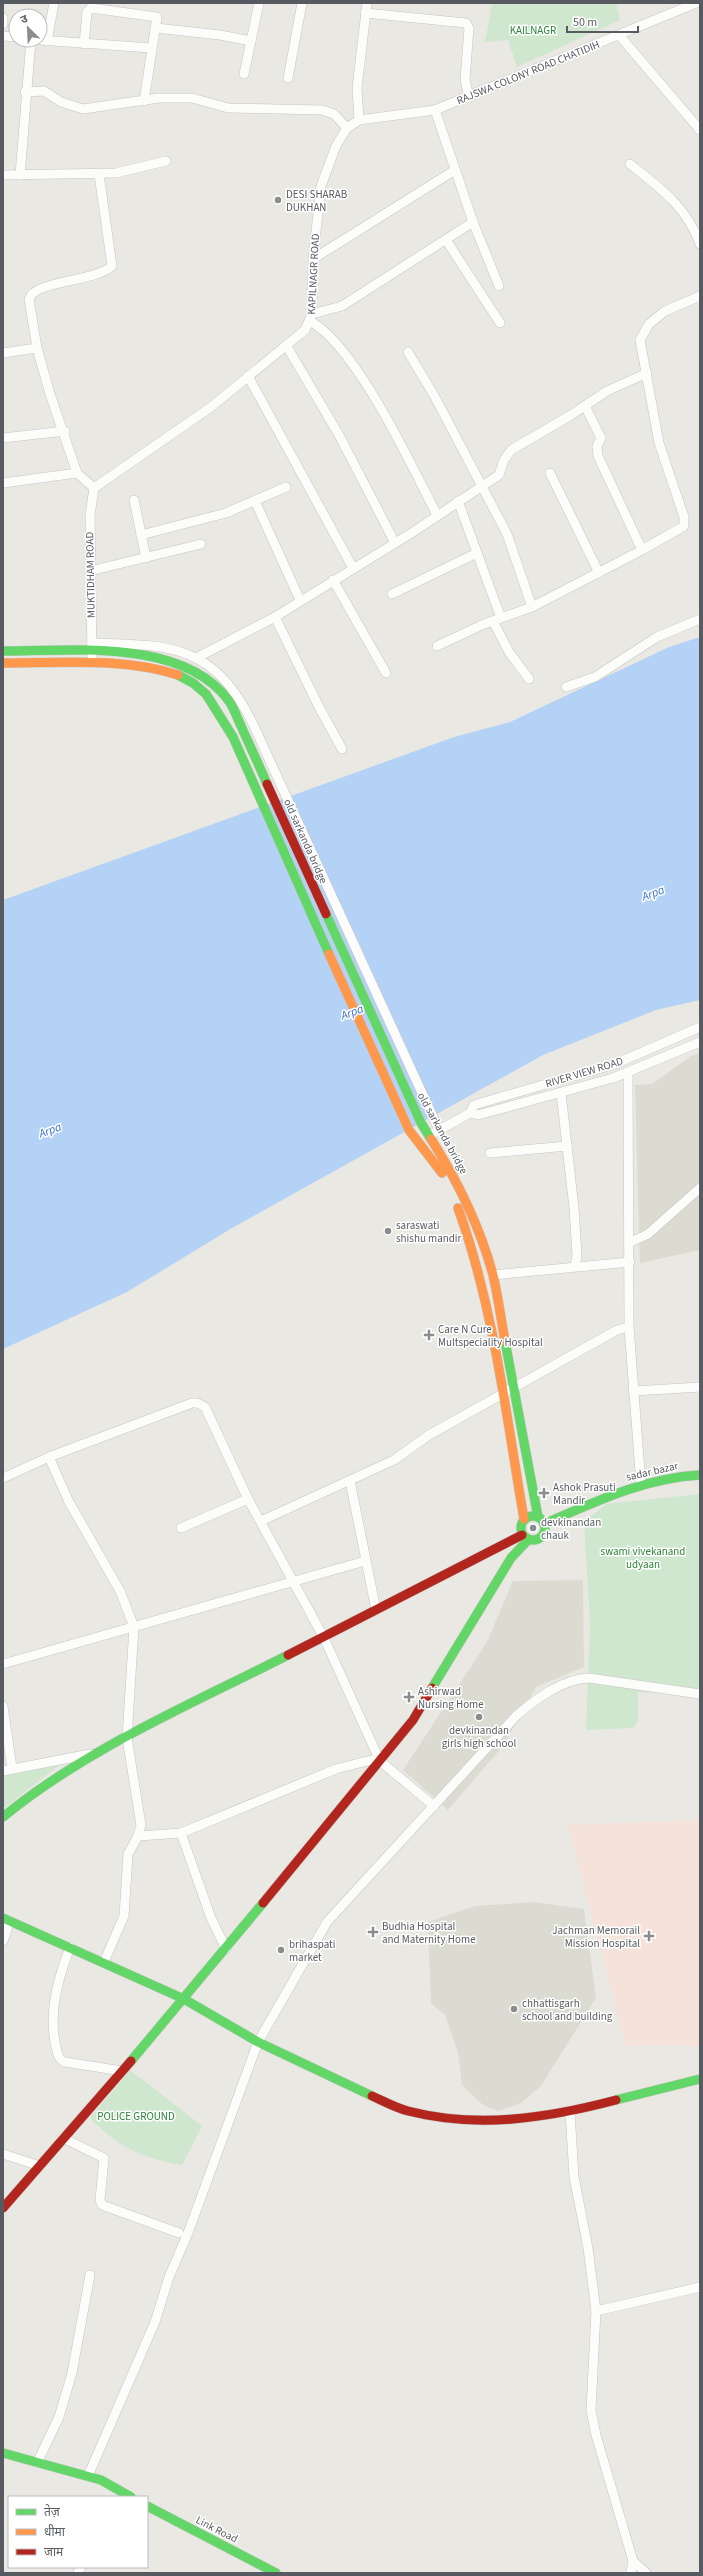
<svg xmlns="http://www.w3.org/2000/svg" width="703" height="2576" font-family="'Source Sans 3','Noto Sans Devanagari',sans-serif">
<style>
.education{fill:#dcdbd1}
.medical{fill:#f4e2db}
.green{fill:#cee7ce}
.water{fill:#b3d2f6}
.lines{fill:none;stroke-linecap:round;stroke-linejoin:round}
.street-casing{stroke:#c6c5c5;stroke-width:10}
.fast-casing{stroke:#c6c6c5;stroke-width:10}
.slow-casing{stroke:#c6c6c5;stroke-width:10}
.jam-casing{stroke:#c6c6c5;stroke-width:10}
.street{stroke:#fcfcfb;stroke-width:9}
.fast{stroke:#63d668;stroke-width:9}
.slow{stroke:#ff974d;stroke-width:9}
.jam{stroke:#b3261e;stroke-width:9}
.poi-dot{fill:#8a8c8e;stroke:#fff;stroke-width:1.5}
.labels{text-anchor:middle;stroke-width:3;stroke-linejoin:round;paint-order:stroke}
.park-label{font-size:11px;fill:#2c843a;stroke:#fff}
.street-label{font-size:11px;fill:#575b61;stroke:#fff}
.poi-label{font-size:11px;fill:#575b61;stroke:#fff;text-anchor:start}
.water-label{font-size:12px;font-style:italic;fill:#346ecd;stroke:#fff}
</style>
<rect width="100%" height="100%" fill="#eae8e2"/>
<g class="education">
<polygon points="700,1053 700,1250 640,1263 635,1085 652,1084 691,1056"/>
<polygon points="583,1580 584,1667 536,1687 503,1746 448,1810 403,1770 487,1642 513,1581"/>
<polygon points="534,1902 584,1909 596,1998 541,2086 521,2103 498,2111 483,2105 462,2085 458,2052 445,2015 431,2003 428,1922 475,1906"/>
</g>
<polygon class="medical" points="700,1820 700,2046 626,2046 568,1825"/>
<g class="green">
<polygon points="492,3 616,3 620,20 517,67 508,40 485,42"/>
<polygon points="700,1494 700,1694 638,1692 638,1720 633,1728 586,1730 590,1624 584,1522 606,1504"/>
<polygon points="62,1763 3,1809 3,1776"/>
<path d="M130 2070 202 2126 182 2165C142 2158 119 2148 90 2118Z"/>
</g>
<polygon class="water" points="700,637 700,1000 656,1010 543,1055 232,1228 127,1292 3,1349 3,900 454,737 510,722 669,647"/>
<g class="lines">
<defs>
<g id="street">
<polyline points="365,13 466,23 469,28 465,80 469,97"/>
<polyline points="3,18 3,24"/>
<polyline points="156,28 220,35 251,41"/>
<polyline points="619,35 700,130"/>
<polyline points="3,36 16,37"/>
<polyline points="40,40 151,48"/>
<polyline points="47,41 54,3"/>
<polyline points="84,44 87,12 91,8 157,17 144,101"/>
<polyline points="244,74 259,3"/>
<polyline points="288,78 302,3"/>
<polyline points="25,92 44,91 61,102 83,109 159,98 192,98 228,108 322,110 334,114 347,128"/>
<polyline points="435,110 473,222 499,286"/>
<polyline points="359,120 357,88 367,3"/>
<path d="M630 164C660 188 687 207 700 244"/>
<polyline points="3,175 116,173 166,161"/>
<polyline points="20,175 31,40"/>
<polyline points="446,240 500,323"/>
<polyline points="313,259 455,170"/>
<polyline points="312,314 342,306 473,222"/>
<path d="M310 321C357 347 411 465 437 515"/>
<polyline points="286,345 339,435 395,543"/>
<polyline points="408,352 435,397 507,534 532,607"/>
<polyline points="3,353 37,348"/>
<polyline points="248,376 353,568"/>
<polyline points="585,406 601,438 597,446 598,456 642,550"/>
<polyline points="3,438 65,431"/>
<polyline points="550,473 599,573"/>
<polyline points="3,483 77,473"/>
<path d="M94 488 77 473 50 394 37 348 29 299C35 280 95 282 112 266L99 174"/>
<polyline points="134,500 146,558"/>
<polyline points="255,501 300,600"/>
<polyline points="458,501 501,618"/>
<polyline points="141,535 226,513 286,487"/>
<polyline points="90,571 201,544"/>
<polyline points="333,580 386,673"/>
<polyline points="392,594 477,553"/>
<polyline points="275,617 319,707 342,749"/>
<polyline points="493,621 509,652 529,679"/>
<path d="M92 643C171 645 214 644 253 724L439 1130"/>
<polyline points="437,646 484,624 532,607 642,550 684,526 684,517 659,443 640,340 649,324 665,311 700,296"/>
<polyline points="92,657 90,515 94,488 211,407 305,330 312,314 313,259 321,186 336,146 347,128 359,120 435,110 696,3"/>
<polyline points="198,657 275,617 410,534 499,475 504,460 511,450 571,415 607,391 647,373"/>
<polyline points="566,687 595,677 657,637 700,619"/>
<polyline points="628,1074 629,1327 641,1485"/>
<polyline points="561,1093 574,1208 577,1255 575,1266"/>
<polyline points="470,1113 478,1115 613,1078 700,1042"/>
<polyline points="434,1133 470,1113 474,1105 615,1064 700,1027"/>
<polyline points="490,1153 567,1146"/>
<polyline points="629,1243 648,1234 700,1188"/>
<polyline points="493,1275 630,1262"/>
<polyline points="633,1391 700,1387"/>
<polyline points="49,1457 69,1502 120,1591 134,1627 127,1738 141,1825 138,1836 128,1854 124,1916 104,1962"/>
<polyline points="3,1478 49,1457 192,1403 197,1403 205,1407 248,1499 324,1638 380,1761 434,1806"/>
<polyline points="350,1481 376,1610"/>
<polyline points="261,1521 394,1460 429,1435 617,1330 629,1327"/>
<polyline points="181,1528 248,1499"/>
<polyline points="3,1664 365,1561"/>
<polyline points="3,1706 12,1768"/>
<polyline points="3,1771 90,1754"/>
<polyline points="181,1833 211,1918 226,1949"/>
<polyline points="138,1836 181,1833 336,1769 371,1760 380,1761"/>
<polyline points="3,1941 10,1921"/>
<path d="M70 1947C58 1979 48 2012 56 2047 58 2054 58 2059 65 2062L122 2071"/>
<polyline points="570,2112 574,2177 588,2248 596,2311 591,2410 596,2435 633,2561 631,2573"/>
<polyline points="63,2138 104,2158 100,2200 102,2205 179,2233"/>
<polyline points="3,2154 40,2166"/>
<polyline points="596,2311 700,2287"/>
<polyline points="37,2463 59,2417 72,2373 90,2275"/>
<path d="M88 2476 155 2322 169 2277 188 2233 258 2042 327 1922 516 1716C536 1699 562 1679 589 1678L700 1694"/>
<polyline points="633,2561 646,2573"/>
<polyline points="78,2573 81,2567"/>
</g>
<g id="fast">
<path d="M3 651C72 651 183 638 229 701 234 708 237 718 241 726 250 746 259 765 267 784"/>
<polyline points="178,675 193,683 206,694 233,737 329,954"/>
<polyline points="326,914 421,1123 431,1139"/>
<polyline points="505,1341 538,1517"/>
<circle cx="533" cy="1528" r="12"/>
<path d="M544 1524C595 1502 644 1478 700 1475"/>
<polyline points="432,1688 511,1558 528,1540"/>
<path d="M3 1817C87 1748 192 1704 288 1655"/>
<polyline points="3,1918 184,1999 258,2042 372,2096"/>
<polyline points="131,2061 263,1903"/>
<polyline points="616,2100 700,2079"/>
<polyline points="3,2453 101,2480 131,2497"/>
<polyline points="147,2506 276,2573"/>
</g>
<g id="slow">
<path d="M3 663C60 663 123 657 178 675"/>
<polyline points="329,954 409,1130 442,1173"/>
<path d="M431 1139C457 1180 480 1227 493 1275 498 1296 501 1319 505 1341"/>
<path d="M458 1208C494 1308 506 1415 524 1519"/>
</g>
<g id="jam">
<polyline points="267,784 326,914"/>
<polyline points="288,1655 522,1535"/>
<polyline points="263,1903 413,1720 432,1688"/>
<path d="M372 2096C383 2101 396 2108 408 2111 478 2129 548 2118 616 2100"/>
<polyline points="3,2208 131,2061"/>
</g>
</defs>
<use href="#street" class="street-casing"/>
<use href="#fast" class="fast-casing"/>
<use href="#slow" class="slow-casing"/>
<use href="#jam" class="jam-casing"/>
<use href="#street" class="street"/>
<use href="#fast" class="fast"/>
<use href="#slow" class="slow"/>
<use href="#jam" class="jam"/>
</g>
<g class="poi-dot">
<circle cx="278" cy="200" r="4"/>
<circle cx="388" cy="1231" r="4"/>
<path d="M427 1329h4v4h4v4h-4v4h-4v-4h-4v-4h4z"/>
<path d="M542 1487h4v4h4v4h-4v4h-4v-4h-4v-4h4z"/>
<circle cx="533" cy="1528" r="4"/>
<path d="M407 1691h4v4h4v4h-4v4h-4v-4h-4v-4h4z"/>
<circle cx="479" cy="1717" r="4"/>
<path d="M371 1926h4v4h4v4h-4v4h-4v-4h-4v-4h4z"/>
<path d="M647 1930h4v4h4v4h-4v4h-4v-4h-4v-4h4z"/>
<circle cx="281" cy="1950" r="4"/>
<circle cx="514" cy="2009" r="4"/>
</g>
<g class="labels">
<g class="park-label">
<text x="533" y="34">KAILNAGR</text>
<text x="643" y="1555">swami vivekanand<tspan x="643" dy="13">udyaan</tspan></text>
<text x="136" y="2120">POLICE GROUND</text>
</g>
<g class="street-label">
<text transform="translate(528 72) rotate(-22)" y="4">RAJSWA COLONY ROAD CHATIDIH</text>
<text transform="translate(313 274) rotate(-87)" y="4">KAPILNAGR ROAD</text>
<text transform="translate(90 575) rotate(-91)" y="4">MUKTIDHAM ROAD</text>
<text transform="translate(306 841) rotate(66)" y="4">old sarkanda bridge</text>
<text transform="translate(584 1072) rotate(-17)" y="4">RIVER VIEW ROAD</text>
<text transform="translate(443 1133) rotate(61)" y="4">old sarkanda bridge</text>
<text transform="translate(652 1471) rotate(-13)" y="4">sadar bazar</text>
<text transform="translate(217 2529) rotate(27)" y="4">Link Road</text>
</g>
<g class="poi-label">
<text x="286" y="198">DESI SHARAB<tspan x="286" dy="13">DUKHAN</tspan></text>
<text x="396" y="1229">saraswati<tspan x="396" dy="13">shishu mandir</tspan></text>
<text x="438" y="1333">Care N Cure<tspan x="438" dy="13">Multspeciality Hospital</tspan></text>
<text x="553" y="1491">Ashok Prasuti<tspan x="553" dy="13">Mandir</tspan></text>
<text x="541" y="1526">devkinandan<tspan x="541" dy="13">chauk</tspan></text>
<text x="418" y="1695">Ashirwad<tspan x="418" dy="13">Nursing Home</tspan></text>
<text x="479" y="1734" text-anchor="middle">devkinandan<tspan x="479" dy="13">girls high school</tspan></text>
<text x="382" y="1930">Budhia Hospital<tspan x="382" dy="13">and Maternity Home</tspan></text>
<text x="640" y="1934" text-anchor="end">Jachman Memorail<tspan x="640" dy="13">Mission Hospital</tspan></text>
<text x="289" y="1948">brihaspati<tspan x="289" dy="13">market</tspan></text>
<text x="522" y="2007">chhattisgarh<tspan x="522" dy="13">school and building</tspan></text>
</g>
<g class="water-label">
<text transform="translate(653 893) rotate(-21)" y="4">Arpa</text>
<text transform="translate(352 1012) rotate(-21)" y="4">Arpa</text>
<text transform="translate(50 1130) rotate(-21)" y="4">Arpa</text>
</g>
</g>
<rect width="703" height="2576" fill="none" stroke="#575b61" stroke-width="8"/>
<rect x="8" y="2496" width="140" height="72" fill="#ffffff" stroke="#bcbdc0"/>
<rect x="16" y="2509" width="20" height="6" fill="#63d668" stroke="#bcbdc0"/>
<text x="44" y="2516" font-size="12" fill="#575b61">तेज़</text>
<rect x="16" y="2529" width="20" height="6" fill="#ff974d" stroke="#bcbdc0"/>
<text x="44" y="2536" font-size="12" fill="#575b61">धीमा</text>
<rect x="16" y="2549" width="20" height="6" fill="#b3261e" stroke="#bcbdc0"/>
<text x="44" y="2556" font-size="12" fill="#575b61">जाम</text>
<g transform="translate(28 28) rotate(336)"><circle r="19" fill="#ffffff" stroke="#bcbdc0"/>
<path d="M0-3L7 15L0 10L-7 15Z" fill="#8a8c8e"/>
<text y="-6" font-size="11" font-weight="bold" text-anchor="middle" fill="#575b61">उ</text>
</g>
<path d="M567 26v6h71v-6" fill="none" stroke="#575b61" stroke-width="2"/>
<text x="573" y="26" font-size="12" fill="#575b61" stroke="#ffffff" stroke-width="3" paint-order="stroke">50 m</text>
</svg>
